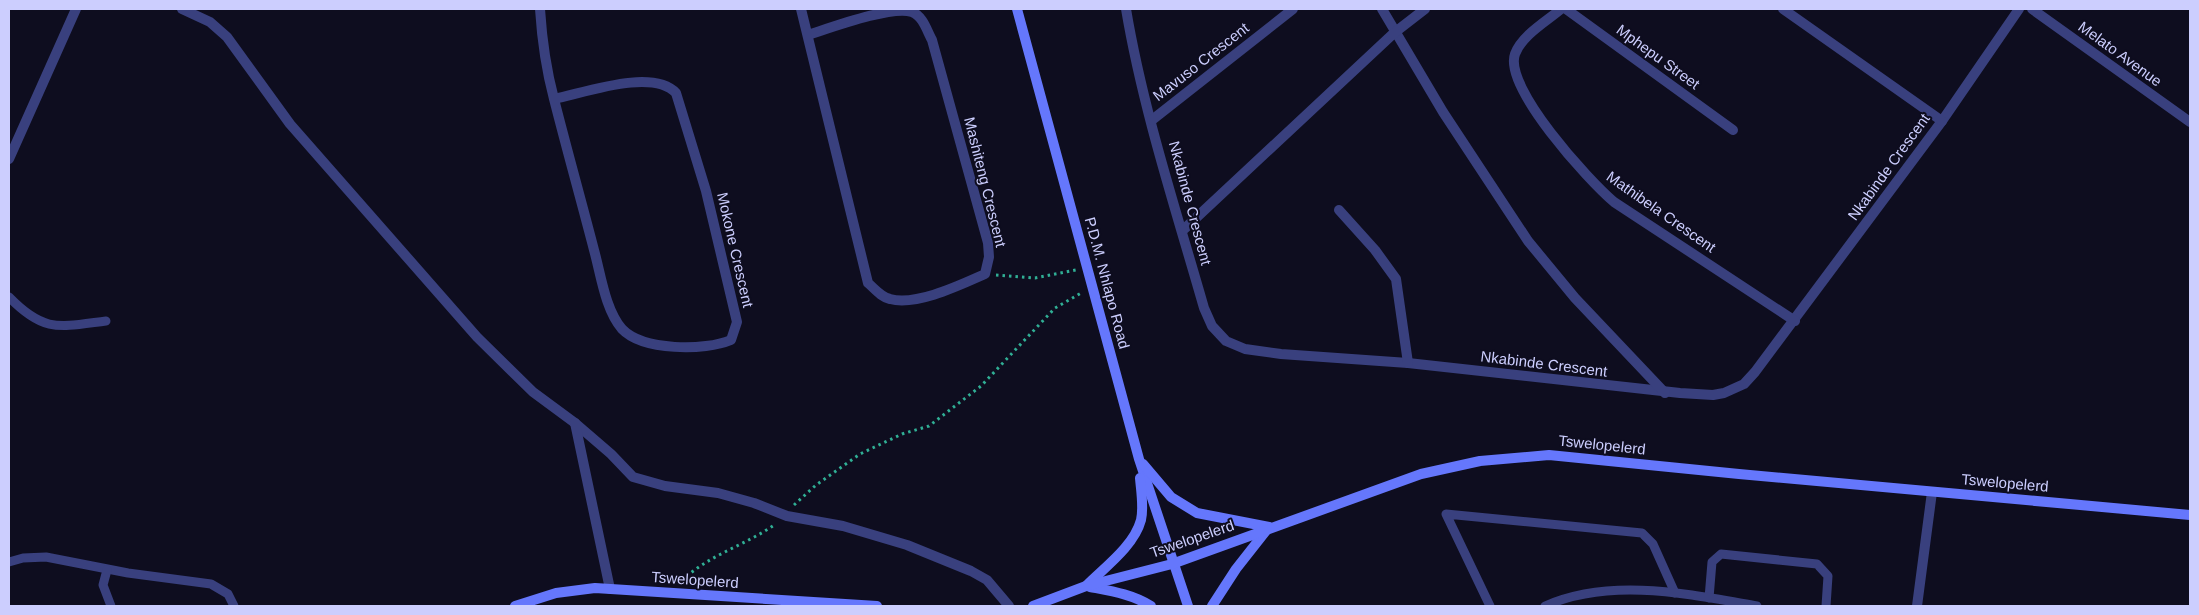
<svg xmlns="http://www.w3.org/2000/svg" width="2199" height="615" font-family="Helvetica,sans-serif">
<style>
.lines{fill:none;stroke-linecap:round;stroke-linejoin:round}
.path{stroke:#30af95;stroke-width:3;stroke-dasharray:2.5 4;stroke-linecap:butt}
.lane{stroke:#39407e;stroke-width:9}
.street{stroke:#39407e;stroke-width:10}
.secondary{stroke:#6577fc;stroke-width:10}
.labels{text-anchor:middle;stroke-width:4;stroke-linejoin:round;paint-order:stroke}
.street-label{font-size:15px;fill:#cccefe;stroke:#0e0d1f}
</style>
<rect width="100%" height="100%" fill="#0e0d1f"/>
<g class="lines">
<g class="path">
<polyline points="996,275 1035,278 1076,270"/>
<polyline points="794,505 816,485 860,454 902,434 929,426 981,386 1055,308 1081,293"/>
<path d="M682 581C706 556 746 545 774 525"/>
</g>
<g class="lane">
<path d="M9 297C44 333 59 327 106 321"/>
<polyline points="9,562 23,558 46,557 128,573 211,584 228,594 234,606"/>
<polyline points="107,570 103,585 111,606"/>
<polyline points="1709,598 1712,562 1721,554 1817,564 1828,576 1826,606"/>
<polyline points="1490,606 1446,514 1642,533 1653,544 1675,593"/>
<path d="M1545 606C1611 577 1688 594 1757 606"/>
</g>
<g class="street">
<polyline points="182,9 210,22 227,37 290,124 477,337 533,392 575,423 611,454 633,477 665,486 718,493 754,503 787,516 843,526 907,545 971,571 987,580 1009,606"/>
<path d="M540 9C542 40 546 69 554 99 567 150 581 200 594 250 601 275 605 309 622 329 643 351 705 351 731 340L737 322 706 191 676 93C652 68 584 93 554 99"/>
<path d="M801 9 868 283C875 289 881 297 890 299 917 306 960 285 985 274L989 257 988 243 932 40C927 31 923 16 912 12 892 5 830 28 808 35"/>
<path d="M1126 9C1143 110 1176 210 1204 308L1212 326 1226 341 1245 349 1281 354 1408 363 1680 393 1713 395 1724 393 1744 384 1755 372 1942 121 2019 9"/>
<polyline points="1382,9 1443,112 1528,241 1575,298 1665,393"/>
<path d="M1561 9C1547 21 1522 35 1515 54 1503 87 1589 181 1614 202L1795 321"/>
<polyline points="1566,9 1733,130"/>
<polyline points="1783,9 1942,121"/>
<polyline points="2032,9 2190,122"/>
<polyline points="1152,120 1293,9"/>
<polyline points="9,159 76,9"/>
<polyline points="1339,210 1375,250 1396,279 1408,363"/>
<polyline points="1182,231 1394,33 1425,9"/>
<polyline points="575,423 610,589"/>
<polyline points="1917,606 1932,492"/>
</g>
<g class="secondary">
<polyline points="1017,9 1139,459 1188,606"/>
<polyline points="1143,464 1171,497 1197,513 1269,527 1236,569 1212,606"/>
<path d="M1087 585C1105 567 1134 546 1141 520 1144 507 1141 491 1140 478"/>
<path d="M1090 587C1111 591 1132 594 1151 606"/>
<polyline points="515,606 556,593 595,588 877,606"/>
<polyline points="1033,606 1086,586 1172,564 1421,474 1480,461 1549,455 1739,474 2190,515"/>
</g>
</g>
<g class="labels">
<g class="street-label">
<text transform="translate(2120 54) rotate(36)" y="5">Melato Avenue</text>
<text transform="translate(1658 57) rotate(36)" y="5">Mphepu Street</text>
<text transform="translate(1201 62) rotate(-38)" y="5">Mavuso Crescent</text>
<text transform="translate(1889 167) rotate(-54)" y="5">Nkabinde Crescent</text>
<text transform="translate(985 182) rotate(76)" y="5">Mashiteng Crescent</text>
<text transform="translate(1190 203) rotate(75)" y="5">Nkabinde Crescent</text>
<text transform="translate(1661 212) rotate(35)" y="5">Mathibela Crescent</text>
<text transform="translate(735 250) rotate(77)" y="5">Mokone Crescent</text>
<text transform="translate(1107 283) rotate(75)" y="5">P.D.M. Nhlapo Road</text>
<text transform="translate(1544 364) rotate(7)" y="5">Nkabinde Crescent</text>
<text transform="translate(1602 445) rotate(6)" y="5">Tswelopelerd</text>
<text transform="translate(2005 483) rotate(5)" y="5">Tswelopelerd</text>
<text transform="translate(1192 539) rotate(-19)" y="5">Tswelopelerd</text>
<text transform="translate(695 580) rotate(4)" y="5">Tswelopelerd</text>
</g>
</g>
<rect width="2199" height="615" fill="none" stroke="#cccefe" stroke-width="20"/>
</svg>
